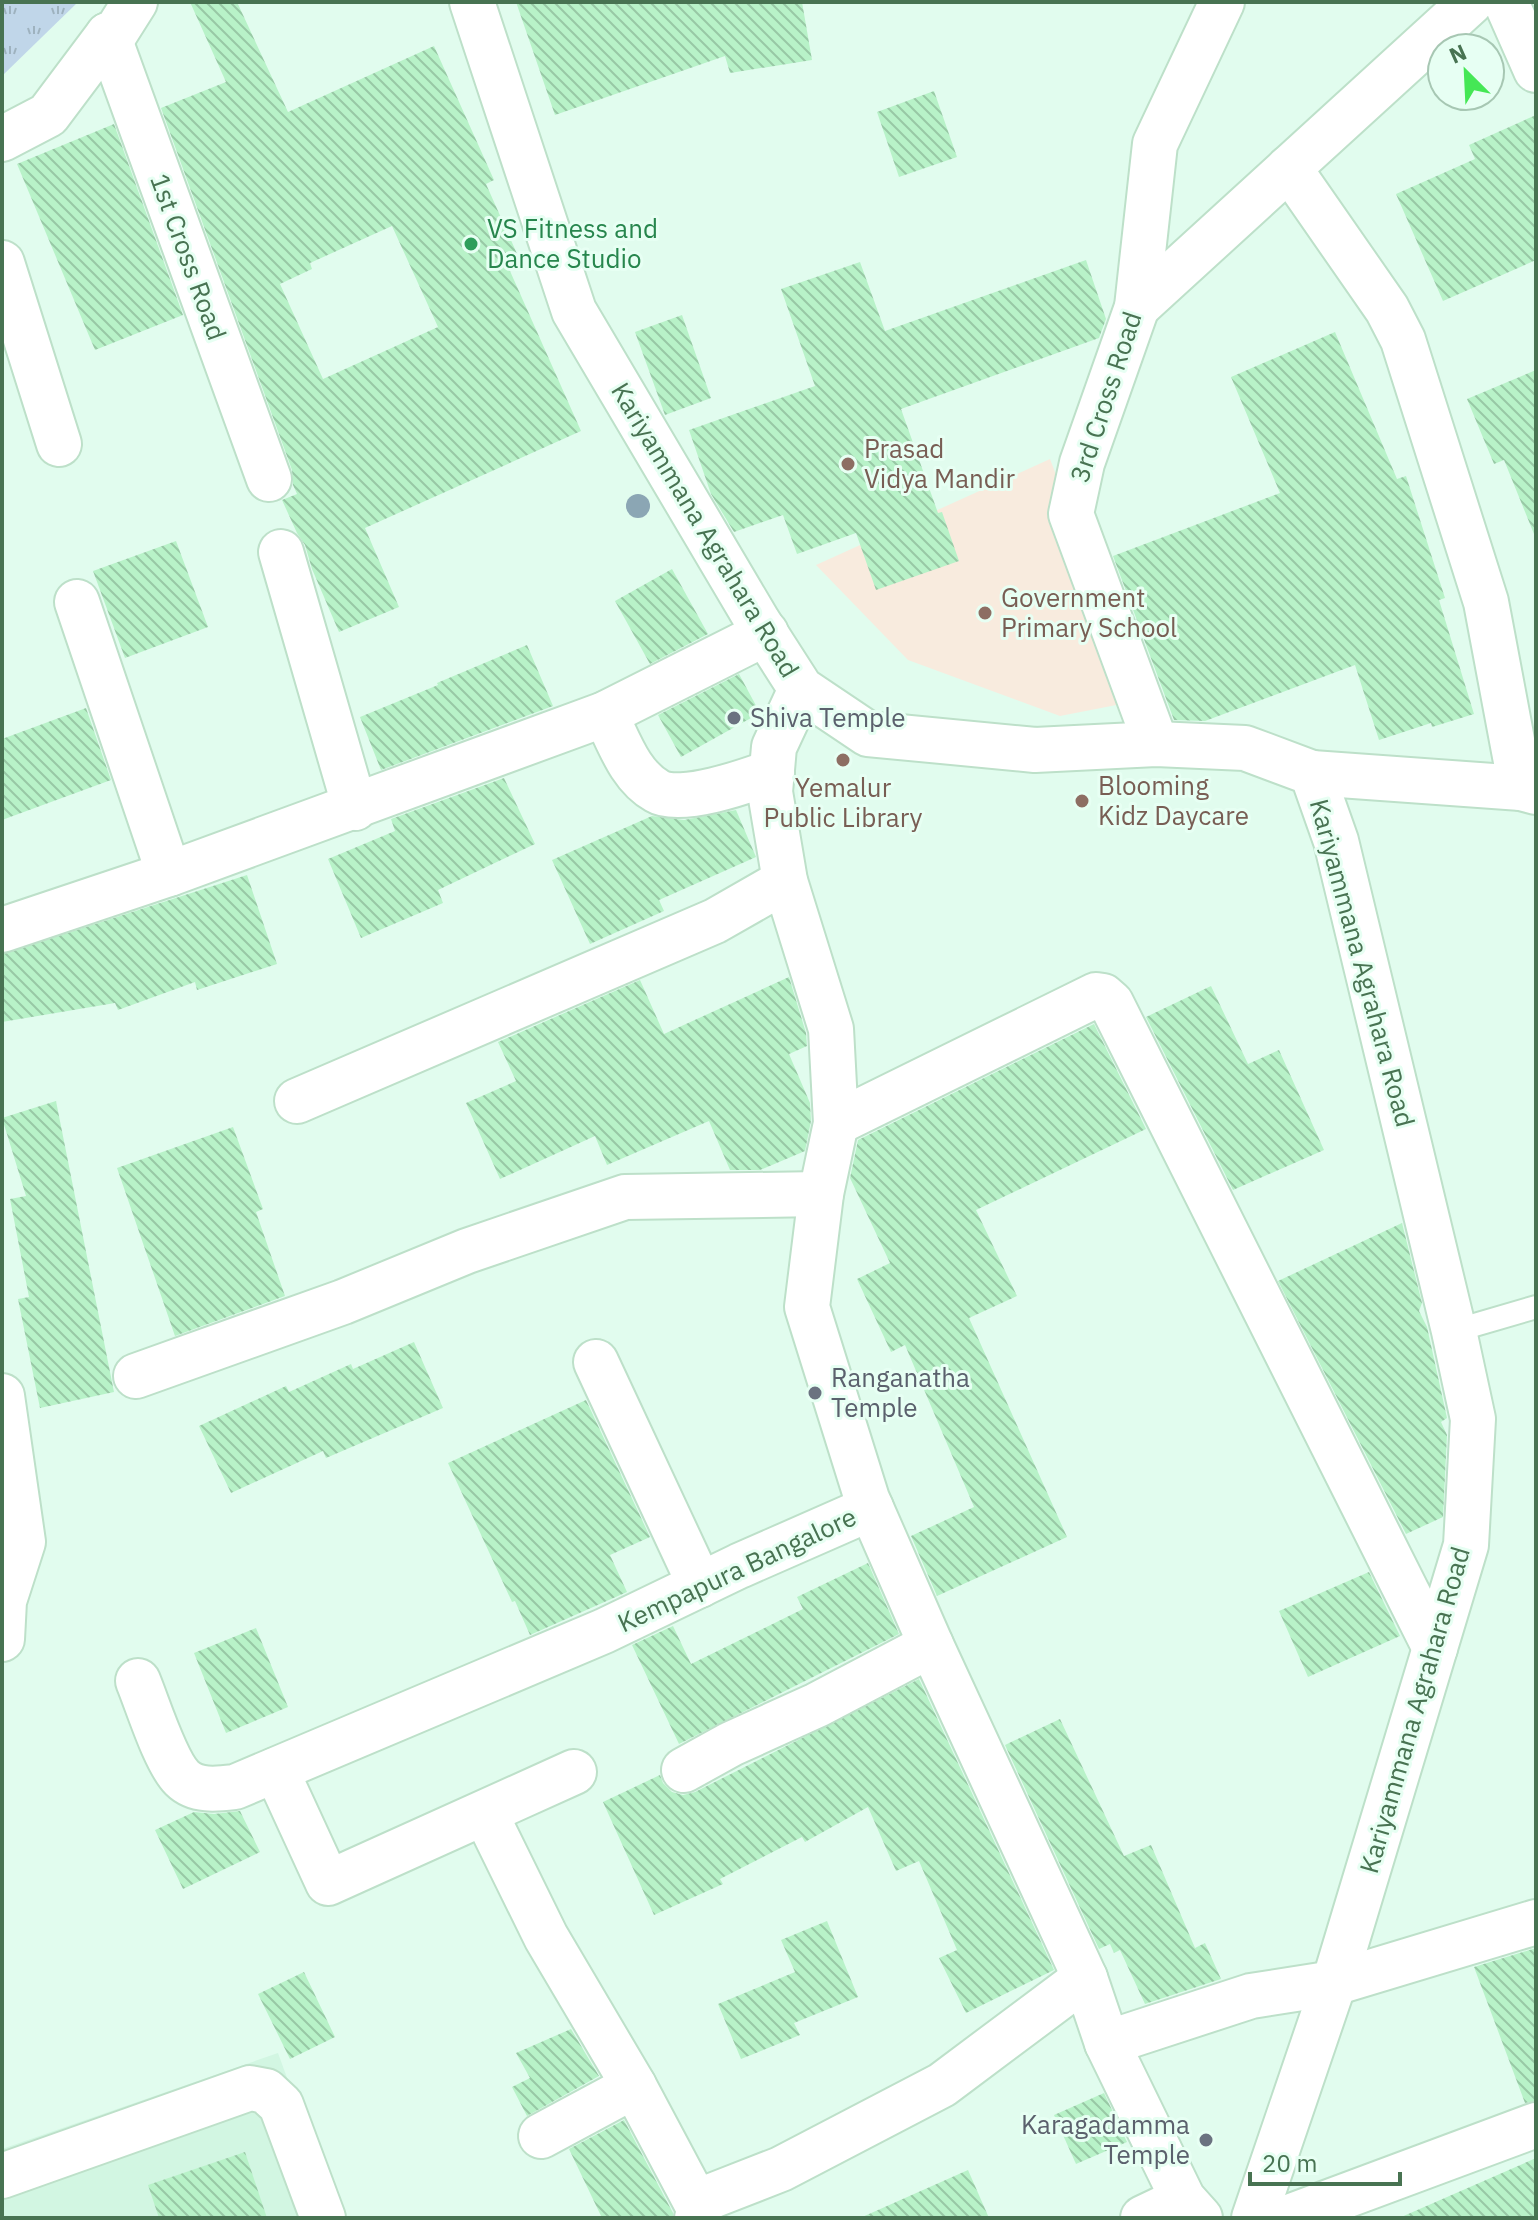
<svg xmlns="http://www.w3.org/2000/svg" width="1538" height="2220" font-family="'IBM Plex Sans',sans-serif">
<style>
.residential{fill:#d2f6e2}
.education{fill:#f8ebde}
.grass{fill:url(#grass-tufts)}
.building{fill:url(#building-back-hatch);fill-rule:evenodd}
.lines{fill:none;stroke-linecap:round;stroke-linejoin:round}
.service-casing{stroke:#bde0c9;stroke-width:26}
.minor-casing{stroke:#bde0c9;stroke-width:48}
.tertiary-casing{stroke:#bde0c9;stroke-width:48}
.service{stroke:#fff;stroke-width:22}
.minor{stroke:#fff;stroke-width:44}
.tertiary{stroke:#fff;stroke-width:44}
.tree{fill:#8ba6b4}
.leisure-dot{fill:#2e9e5b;stroke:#e7fff3;stroke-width:3}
.education-dot{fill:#8d6e63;stroke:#e7fff3;stroke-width:3}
.worship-dot{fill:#6b7280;stroke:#e7fff3;stroke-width:3}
.labels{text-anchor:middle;stroke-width:6;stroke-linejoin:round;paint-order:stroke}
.leisure-label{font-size:26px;fill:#27864d;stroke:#e7fff3;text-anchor:start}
.street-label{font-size:26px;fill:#487352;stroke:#e7fff3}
.education-label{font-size:26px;fill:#785e54;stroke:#e7fff3;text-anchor:start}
.worship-label{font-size:26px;fill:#5b616d;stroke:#e7fff3;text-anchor:start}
</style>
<defs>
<pattern id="grass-tufts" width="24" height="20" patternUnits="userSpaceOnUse" patternTransform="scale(2)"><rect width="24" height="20" fill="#c0d6e9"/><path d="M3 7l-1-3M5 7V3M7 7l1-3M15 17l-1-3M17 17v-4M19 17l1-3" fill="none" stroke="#9eb2bf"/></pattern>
<pattern id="building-back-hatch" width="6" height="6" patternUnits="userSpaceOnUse" patternTransform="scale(2)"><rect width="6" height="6" fill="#b8f2c8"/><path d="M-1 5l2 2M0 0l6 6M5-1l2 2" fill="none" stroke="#98c8a5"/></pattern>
</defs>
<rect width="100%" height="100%" fill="#e1fcee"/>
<polygon class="residential" points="278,2053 338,2218 2,2218 2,2149"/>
<polygon class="education" points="1050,459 1142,700 1060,716 908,660 816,565"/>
<polygon class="grass" points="2,2 78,2 2,76"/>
<g class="building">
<path d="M190 2H237L288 112 434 46 494 180 486 184 518 256 506 262 581 431 365 528 399 607 339 632 312 569 305 545 297 533 282 500 297 494 293 485 292 470 161 108 226 82ZM392 226 438 327 323 379 280 284 312 269 310 263Z"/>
<polygon points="516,2 802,2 812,60 730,73 725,56 555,115"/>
<polygon points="934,91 957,157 899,177 877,112"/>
<polygon points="1536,115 1536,260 1443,301 1396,194 1475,159 1469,145"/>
<polygon points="114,124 183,315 95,350 17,164"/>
<polygon points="1086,260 1106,319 1099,338 901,409 938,513 942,512 959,561 876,590 856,533 797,554 783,515 734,532 711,494 689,430 815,386 781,289 860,262 885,331"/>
<polygon points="682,315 711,398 665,415 635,332"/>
<polygon points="1335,332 1397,479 1406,476 1445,598 1439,600 1474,714 1432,727 1431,723 1379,740 1355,665 1205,721 1174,720 1113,556 1280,493 1231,377"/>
<polygon points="1536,370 1536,534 1534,534 1504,460 1494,464 1467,399"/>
<polygon points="176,541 208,627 125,658 93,571"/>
<polygon points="672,569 708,634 650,664 615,601"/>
<polygon points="527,645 553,706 381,770 360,717 438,685 437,683"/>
<polygon points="739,674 760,713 681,757 658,715"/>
<polygon points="86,708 111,780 2,820 2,739"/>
<polygon points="504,778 535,844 438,890 443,903 361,938 328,859 395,831 391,819"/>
<polygon points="736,810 756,857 659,900 664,911 590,944 552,860 652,816 684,820"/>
<polygon points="247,875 277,964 197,990 195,982 118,1010 115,1003 2,1022 2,954"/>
<polygon points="789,977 806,1033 807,1046 789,1054 810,1103 811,1121 805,1151 760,1170 730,1170 709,1121 607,1165 595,1136 500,1179 466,1103 516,1081 498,1042 640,980 664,1034"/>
<polygon points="1211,986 1248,1064 1279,1050 1324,1150 1233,1190 1146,1017"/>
<polygon points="1094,1024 1146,1129 976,1210 1017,1296 969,1318 1067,1537 937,1596 911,1536 974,1507 905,1345 891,1352 857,1279 890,1263 850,1178 858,1140"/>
<polygon points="56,1101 114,1392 40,1408 18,1299 29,1297 10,1199 26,1196 2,1118"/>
<polygon points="233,1127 263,1209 256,1212 285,1296 175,1336 117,1168"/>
<polygon points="1402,1223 1422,1303 1419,1311 1427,1327 1447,1418 1441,1422 1447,1435 1443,1517 1406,1534 1278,1281"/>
<polygon points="414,1342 443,1408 326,1458 323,1451 231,1493 199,1426 286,1386 289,1392 351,1364 353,1369"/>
<polygon points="586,1400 650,1537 610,1555 627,1592 530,1635 515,1601 512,1602 448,1463"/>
<polygon points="868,1563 899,1634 679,1744 632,1645 673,1626 691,1664 803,1609 797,1597"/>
<polygon points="1369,1572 1400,1636 1308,1677 1279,1611"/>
<polygon points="256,1628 288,1707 226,1733 194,1653"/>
<polygon points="919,1679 1054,1970 966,2013 939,1958 957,1950 919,1861 896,1871 868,1807 805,1842 802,1837 720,1879 723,1884 654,1915 603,1802 660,1775 663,1783 672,1792 683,1795 695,1792"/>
<polygon points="1060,1719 1124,1856 1151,1845 1195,1948 1205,1943 1221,1979 1145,2004 1120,1950 1114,1953 1110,1944 1099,1949 1005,1745"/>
<polygon points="240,1811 260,1852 183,1889 155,1830 194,1812 214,1814"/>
<polygon points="827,1921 858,1997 794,2023 800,2035 741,2059 718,2004 795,1972 781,1940"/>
<polygon points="1536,1948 1536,2101 1525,2103 1474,1967"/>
<polygon points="304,1972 335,2037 290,2059 258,1994"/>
<polygon points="571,2029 599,2076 527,2116 512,2087 530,2078 516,2053"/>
<polygon points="1104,2093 1127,2142 1076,2164 1054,2115"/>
<polygon points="624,2120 673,2213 673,2218 602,2218 569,2149"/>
<polygon points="245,2152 267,2218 159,2218 148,2185"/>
<polygon points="1536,2158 1536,2218 1399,2218"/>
<polygon points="968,2170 989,2218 860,2218"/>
</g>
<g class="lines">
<defs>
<polyline id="service" points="1454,1331 1536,1307"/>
<g id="minor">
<polyline points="1506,2 1536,70"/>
<polyline points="108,35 269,479"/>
<polyline points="2,139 48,115 108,35 111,40 135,2"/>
<polyline points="1289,168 1387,309 1403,340 1486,602 1521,788"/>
<polyline points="2,263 59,444"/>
<polyline points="1137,307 1471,2"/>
<polyline points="281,552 355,808"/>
<polyline points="77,602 169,874"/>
<polyline points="801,689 774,747 770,792 785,881 831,1029 836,1123 821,1194 807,1307 867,1499 931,1645 1085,1978 1107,2043 1183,2199 1200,2218"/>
<path d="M605 714C619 741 629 775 657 791 680 805 747 781 772 772"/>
<polyline points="1156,744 1071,514 1082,463 1137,307 1155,144 1222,2"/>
<polyline points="1312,773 1521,788 1536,792"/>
<polyline points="2,930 169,874 605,714 766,633"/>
<polyline points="297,1101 715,921 785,881"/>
<polyline points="836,1123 1096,995 1103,996 1111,1003 1435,1648"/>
<polyline points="596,1362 700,1585"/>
<polyline points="136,1376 343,1302 467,1251 625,1197 821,1194"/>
<polyline points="2,1396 23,1542 4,1601 2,1639"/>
<path d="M138 1681C148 1705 165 1761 182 1778 196 1792 218 1789 235 1787L604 1631 739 1566 871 1508"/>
<polyline points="276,1770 328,1883 574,1772"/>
<polyline points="684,1770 731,1744 817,1705 931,1645"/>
<polyline points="485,1813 546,1937 634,2086 700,2210"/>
<polyline points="1107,2043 1251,1996 1334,1983 1536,1922"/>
<polyline points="541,2136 634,2086"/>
<polyline points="2,2176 250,2088 266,2091 281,2105 323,2218"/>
<polyline points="697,2218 704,2199 781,2169 942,2085 1085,1978"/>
<polyline points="1143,2218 1183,2199"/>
<polyline points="1286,2218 1536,2125"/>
</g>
<polyline id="tertiary" points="472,2 574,311 758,622 801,689 868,734 1035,750 1156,744 1245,748 1312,773 1336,841 1454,1331 1473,1419 1466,1545 1334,1983 1254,2218"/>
</defs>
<use href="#service" class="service-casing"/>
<use href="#minor" class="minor-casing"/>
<use href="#tertiary" class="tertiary-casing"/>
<use href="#service" class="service"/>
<use href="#minor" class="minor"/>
<use href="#tertiary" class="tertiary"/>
</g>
<circle class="tree" cx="638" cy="506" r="12"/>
<circle class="leisure-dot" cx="471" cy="244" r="8"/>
<g class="education-dot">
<circle cx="848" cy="464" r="8"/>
<circle cx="985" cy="613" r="8"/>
<circle cx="843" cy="760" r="8"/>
<circle cx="1082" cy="801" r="8"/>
</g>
<g class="worship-dot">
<circle cx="734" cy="718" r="8"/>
<circle cx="815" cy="1393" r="8"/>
<circle cx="1206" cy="2140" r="8"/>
</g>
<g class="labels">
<g class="leisure-label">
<text x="487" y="238">VS Fitness and<tspan x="487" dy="30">Dance Studio</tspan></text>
</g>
<g class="street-label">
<text transform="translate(188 257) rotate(70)" y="9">1st Cross Road</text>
<text transform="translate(1106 397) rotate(-72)" y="9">3rd Cross Road</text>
<text transform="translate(705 530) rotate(59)" y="9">Kariyammana Agrahara Road</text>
<text transform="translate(1362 963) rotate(75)" y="9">Kariyammana Agrahara Road</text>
<text transform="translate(737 1570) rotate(-25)" y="9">Kempapura Bangalore</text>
<text transform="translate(1415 1710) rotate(-74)" y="9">Kariyammana Agrahara Road</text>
</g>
<g class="education-label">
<text x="864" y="458">Prasad<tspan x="864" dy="30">Vidya Mandir</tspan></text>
<text x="1001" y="607">Government<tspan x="1001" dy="30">Primary School</tspan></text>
<text x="1098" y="795">Blooming<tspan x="1098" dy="30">Kidz Daycare</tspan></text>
<text x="843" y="797" text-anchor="middle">Yemalur<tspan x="843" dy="30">Public Library</tspan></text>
</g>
<g class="worship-label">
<text x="750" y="727">Shiva Temple</text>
<text x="831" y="1387">Ranganatha<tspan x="831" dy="30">Temple</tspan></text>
<text x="1190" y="2134" text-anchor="end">Karagadamma<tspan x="1190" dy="30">Temple</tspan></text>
</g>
</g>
<rect width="1538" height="2220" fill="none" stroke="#487352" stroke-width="8"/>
<g transform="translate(1466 72) rotate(336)"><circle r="38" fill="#e7fff3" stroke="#a7c7b3" stroke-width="2"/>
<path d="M0-6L14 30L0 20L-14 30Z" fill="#45e755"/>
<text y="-12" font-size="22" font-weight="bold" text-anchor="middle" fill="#487352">N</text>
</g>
<path d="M1250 2172v12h150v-12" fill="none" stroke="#487352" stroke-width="4"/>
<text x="1262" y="2172" font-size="24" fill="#487352" stroke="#e7fff3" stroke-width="6" paint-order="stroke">20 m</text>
</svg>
